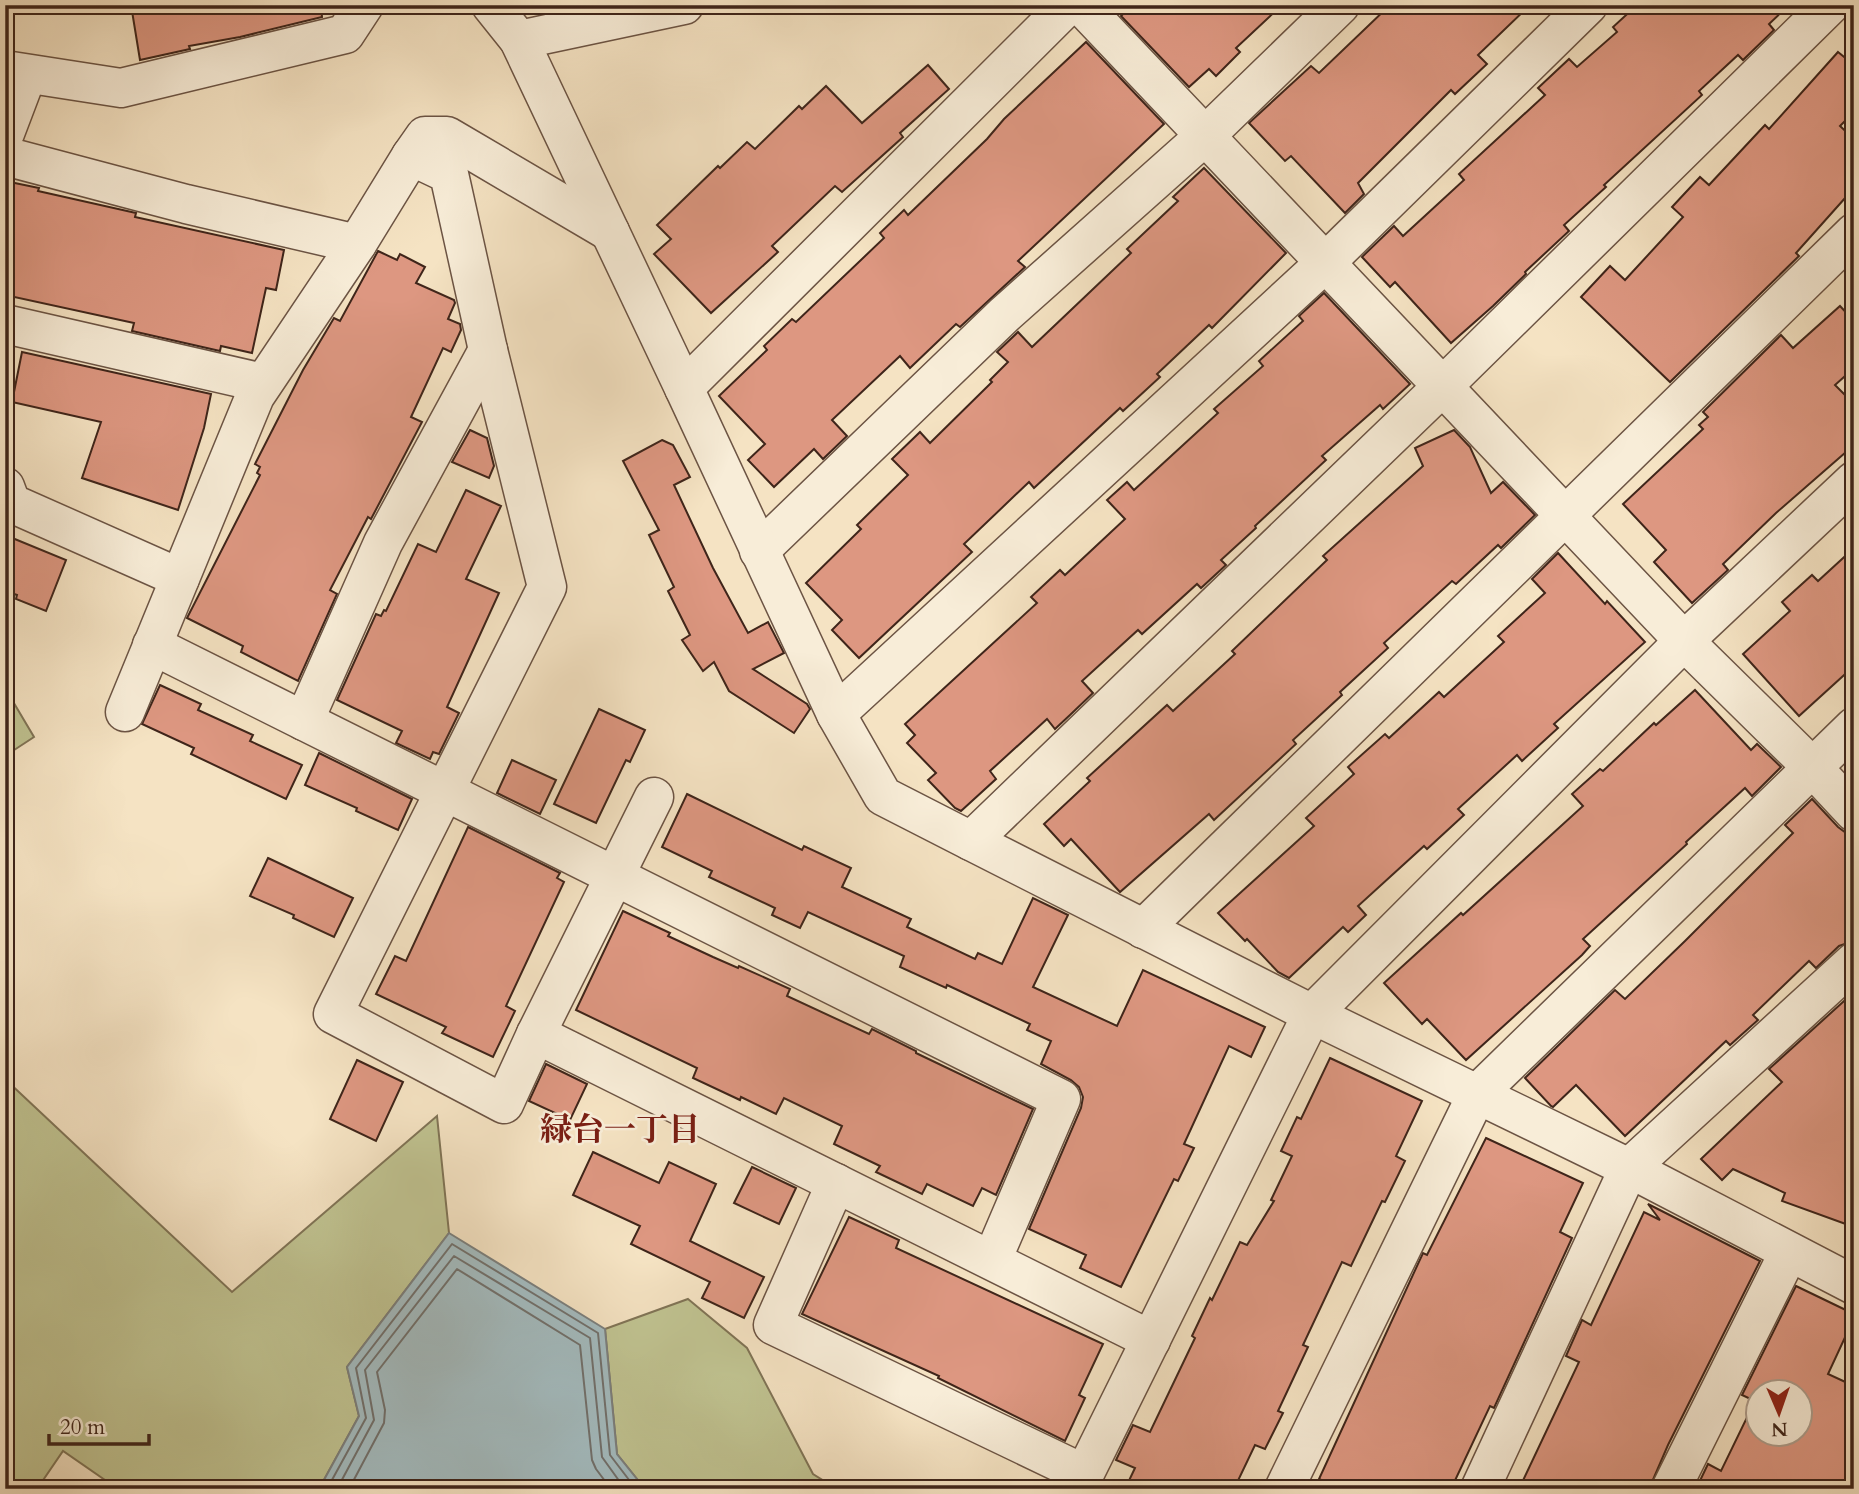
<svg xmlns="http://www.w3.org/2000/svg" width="1859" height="1494" font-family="Cardo,'Noto Serif JP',serif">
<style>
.green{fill:#c0c391;stroke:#807456;stroke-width:2}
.water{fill:#a3bbbf;stroke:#7b7f7d;stroke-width:2}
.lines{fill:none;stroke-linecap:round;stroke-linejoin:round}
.shore{stroke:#71706c;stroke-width:2}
.building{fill:#dd9781;stroke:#3f251a;stroke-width:2;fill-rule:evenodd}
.minor-casing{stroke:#6c5444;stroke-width:41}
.minor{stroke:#f8edd8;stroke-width:38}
.labels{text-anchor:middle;stroke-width:5;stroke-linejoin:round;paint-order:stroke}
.neighbourhood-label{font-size:32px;font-weight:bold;fill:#7a1f14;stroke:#f8edd8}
</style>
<rect width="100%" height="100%" fill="#f5e3c3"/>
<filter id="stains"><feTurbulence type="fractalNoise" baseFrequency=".00286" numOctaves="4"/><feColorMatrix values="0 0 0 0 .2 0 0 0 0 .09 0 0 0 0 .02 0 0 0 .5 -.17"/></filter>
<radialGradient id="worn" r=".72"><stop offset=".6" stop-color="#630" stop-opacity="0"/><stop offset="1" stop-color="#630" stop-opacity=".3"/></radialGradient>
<g class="green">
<polygon points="5,688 34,737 5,756"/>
<polygon points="5,1079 232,1292 437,1116 449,1233 347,1367 359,1416 319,1489 118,1489 63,1451 37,1489 5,1489"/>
<polygon points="688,1299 747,1348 813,1474 837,1489 645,1489 617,1454 605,1329"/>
</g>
<polygon class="water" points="449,1233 605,1329 617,1454 645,1489 319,1489 359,1416 347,1367"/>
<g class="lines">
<g class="shore">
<polyline points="327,1489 366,1418 356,1368 452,1244 598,1333 610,1455 636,1489"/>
<polyline points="337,1489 374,1420 365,1370 454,1256 590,1338 602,1457 625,1489"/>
<polyline points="349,1489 384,1423 385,1410 377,1372 457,1269 580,1345 592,1460 596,1469 611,1489"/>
</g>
</g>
<g class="building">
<polygon points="162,5 321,5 322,17 240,37 189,46 190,49 140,60 132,11"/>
<polygon points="1132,5 1282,5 1236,48 1240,52 1216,76 1209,69 1189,87 1121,16"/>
<polygon points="1390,5 1530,5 1478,55 1487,64 1455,94 1451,90 1358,183 1364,194 1345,213 1291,156 1285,161 1249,123 1311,66 1319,73"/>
<polygon points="1637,5 1789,5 1769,24 1774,30 1743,60 1738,55 1699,91 1702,95 1604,185 1606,187 1564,225 1569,231 1525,272 1526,274 1493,306 1451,343 1395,282 1390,287 1362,257 1394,226 1403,236 1464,180 1459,174 1545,95 1538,88 1569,59 1577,67 1617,32 1613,27"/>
<polygon points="1086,42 1164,124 1018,261 1025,267 960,327 956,324 910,368 900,356 832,420 847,436 823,459 814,449 774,487 748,460 765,444 719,396 767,350 764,346 792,319 796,322 884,238 880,233 904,210 908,215 987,139 1004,119"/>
<polygon points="1838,52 1854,65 1854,112 1840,126 1854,139 1854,188 1796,253 1799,256 1670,382 1581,297 1610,266 1625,280 1683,217 1672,207 1700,177 1709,185 1765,125 1769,129"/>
<polygon points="928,65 949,89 900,133 903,137 842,192 835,186 772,246 778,252 711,313 654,254 671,239 657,225 718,166 720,168 747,142 755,149 799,106 802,109 826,86 862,123"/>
<polygon points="1204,168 1286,253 1212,328 1209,325 1157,374 1160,377 1123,411 1120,408 1034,488 1029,482 964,544 972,552 859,658 832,630 842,620 806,583 861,529 857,525 908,475 892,459 920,432 930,443 992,382 990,380 1008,362 997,352 1018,332 1032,347 1131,253 1127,249 1178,201 1173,197"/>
<polygon points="5,181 39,188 38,191 136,213 135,217 284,250 276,290 266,288 252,353 221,346 220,351 132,331 134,323 5,295"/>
<polygon points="378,251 397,260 400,254 425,267 416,283 454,300 455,303 448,319 460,324 461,330 451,352 443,348 411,417 422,422 371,519 368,517 330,590 337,594 298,681 241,652 243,646 187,618 260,475 257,473 260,467 255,464 303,370 334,318 340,321"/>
<polygon points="1324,293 1410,384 1383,409 1380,405 1322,456 1326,460 1255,526 1256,528 1221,560 1226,565 1201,588 1197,584 1142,634 1138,630 1082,681 1093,693 1070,715 1055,729 1047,719 990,771 996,779 961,811 955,808 928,780 936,773 907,743 915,735 905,724 1037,603 1031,597 1060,570 1065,575 1125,519 1107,500 1127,482 1134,490 1218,413 1214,409 1263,366 1259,361 1303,321 1299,316"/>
<polygon points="1840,306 1854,321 1854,368 1835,385 1854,404 1854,445 1776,513 1723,564 1728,570 1692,603 1654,562 1666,550 1623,504 1703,429 1699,425 1708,417 1703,412 1781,335 1793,348"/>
<polygon points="22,352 211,394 204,428 178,510 82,478 101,422 12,402"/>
<polygon points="470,430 487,438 494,466 489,478 452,462"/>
<polygon points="1454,430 1470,447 1491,493 1503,482 1535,515 1501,548 1498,545 1456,584 1452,581 1384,643 1388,648 1340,692 1342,695 1293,740 1296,744 1214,820 1209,814 1120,892 1071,839 1064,846 1044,824 1090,781 1087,778 1167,705 1173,711 1235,654 1232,651 1327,560 1323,556 1423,466 1415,448"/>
<polygon points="662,440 673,445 690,477 674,485 713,568 748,633 768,622 784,653 753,669 807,704 810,709 794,733 729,691 714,662 703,671 682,640 690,635 668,591 674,587 649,535 659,530 623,461"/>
<polygon points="466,490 501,506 466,579 499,593 447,707 459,713 439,754 433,752 430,759 396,743 402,731 337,700 376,614 381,616 384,610 386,611 418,544 436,552"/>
<polygon points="5,535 66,560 46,611 16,599 17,595 5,591"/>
<polygon points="1854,548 1854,666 1799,716 1743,654 1790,611 1782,602 1812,575 1818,581"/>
<polygon points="1558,553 1605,604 1607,601 1645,642 1554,724 1558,728 1522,761 1517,755 1458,809 1464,815 1427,849 1424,846 1358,906 1366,915 1348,932 1343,927 1289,978 1278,972 1247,939 1245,941 1218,913 1314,826 1306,818 1354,774 1348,767 1385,734 1389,738 1439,692 1444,697 1504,642 1498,636 1545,593 1532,579"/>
<polygon points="160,685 201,704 198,710 253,735 250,741 302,765 286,799 191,754 194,748 142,724"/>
<polygon points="1695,690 1751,750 1757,744 1781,767 1752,796 1745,788 1686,842 1687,844 1583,939 1590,946 1582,955 1466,1060 1427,1019 1422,1024 1384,983 1461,913 1463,915 1583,806 1572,794 1600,769 1603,771 1654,723 1656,725"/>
<polygon points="599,709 645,730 630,762 626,760 596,823 554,804"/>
<polygon points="319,753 412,799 398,830 356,811 357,808 305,785"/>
<polygon points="512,760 556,780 540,814 497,793"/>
<polygon points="687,794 802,850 804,846 851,868 842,887 911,919 907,927 975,959 978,953 1002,964 1033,898 1068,915 1033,987 1117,1026 1143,970 1265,1027 1251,1057 1229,1046 1184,1144 1194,1148 1178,1181 1174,1179 1121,1287 1080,1268 1086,1255 1029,1229 1081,1108 1083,1097 1079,1087 1071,1080 1041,1064 1051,1041 1027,1030 1030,1024 947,985 946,988 900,967 904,956 808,912 800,928 772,915 775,908 709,877 712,871 662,847"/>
<polygon points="1812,799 1838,827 1854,839 1854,941 1839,946 1816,968 1809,961 1753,1015 1758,1020 1730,1045 1726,1041 1625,1136 1576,1085 1553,1107 1551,1106 1525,1078 1615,990 1625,999 1685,941 1793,833 1785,825"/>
<polygon points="468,827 560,873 557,878 564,882 506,1006 515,1011 493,1057 442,1033 446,1027 376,994 395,956 406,961"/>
<polygon points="268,858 353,898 334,937 293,918 294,915 250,896"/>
<polygon points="623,911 670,933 668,936 713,957 738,968 739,966 790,989 787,996 869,1034 872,1029 916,1051 916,1053 1033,1109 996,1195 982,1188 973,1206 927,1184 922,1194 876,1172 880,1166 834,1144 842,1126 784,1098 776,1114 741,1097 740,1100 693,1078 697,1068 576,1010"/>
<polygon points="1854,992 1854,1227 1782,1201 1785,1193 1733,1169 1722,1180 1701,1159 1782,1082 1769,1069"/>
<polygon points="1330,1058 1422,1101 1396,1156 1405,1161 1385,1202 1382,1201 1351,1266 1342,1262 1303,1345 1308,1347 1278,1411 1283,1413 1265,1449 1255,1445 1234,1489 1125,1489 1135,1468 1116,1460 1133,1425 1150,1432 1195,1338 1192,1336 1210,1298 1212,1300 1240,1242 1247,1245 1274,1201 1271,1200 1292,1156 1281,1151 1297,1117 1301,1119"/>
<polygon points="357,1060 403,1082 376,1141 330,1119"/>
<polygon points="546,1064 587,1084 570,1120 529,1101"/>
<polygon points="1486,1138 1583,1183 1560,1232 1572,1238 1494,1408 1490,1406 1451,1489 1340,1489 1319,1479 1423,1253 1427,1255"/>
<polygon points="593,1152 659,1183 669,1162 716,1184 690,1241 764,1277 744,1318 702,1298 710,1282 631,1244 640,1226 573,1195"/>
<polygon points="752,1167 796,1188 779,1224 734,1203"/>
<polygon points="1648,1204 1760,1261 1668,1445 1649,1489 1519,1489 1579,1362 1566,1356 1582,1320 1591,1325 1644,1212 1660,1220"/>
<polygon points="849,1217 899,1240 896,1248 1103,1344 1079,1395 1085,1398 1065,1441 938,1378 939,1376 802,1314"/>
<path d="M1796 1286 1854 1314V1318L1828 1374 1854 1386V1478L1849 1489H1696L1708 1464 1721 1471 1755 1401 1742 1395ZM1758 1392H1800V1434H1758Z"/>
</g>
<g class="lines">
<defs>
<g id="minor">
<polyline points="491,5 519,40 684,388"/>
<polyline points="1081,5 1684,641 1812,767 1854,812"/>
<polyline points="1830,5 1444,385 971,841 1312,1014 1629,1168 1854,1285"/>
<polyline points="519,40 684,5"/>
<polyline points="5,70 121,88 345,34 364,5"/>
<polyline points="5,133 27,75"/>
<polyline points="5,156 186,204 357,244"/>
<polyline points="411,156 425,136 447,136 610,232"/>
<polyline points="5,324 263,383"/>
<polyline points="5,487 11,503 180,578"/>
<polyline points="759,551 1004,315 1206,135 1340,5"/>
<polyline points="152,645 1061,1099 992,1260"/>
<polyline points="125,712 255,396 357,244 411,156 449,174 488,350 547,587 333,1014 504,1104 536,1034 654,797"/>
<polyline points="836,714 684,388 1068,5"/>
<polyline points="304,721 383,543 488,350"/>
<polyline points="971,841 883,796 836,714 1326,262 1588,5"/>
<polyline points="1143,929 1854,233"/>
<polyline points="536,1034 1151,1340"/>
<polyline points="836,1183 773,1325 1084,1474"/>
<polyline points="1077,1489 1312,1014 1684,641 1854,481"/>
<polyline points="1284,1489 1477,1094 1854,727"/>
<polyline points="1480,1489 1629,1168 1854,962"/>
<polyline points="1671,1489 1789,1252"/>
</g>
</defs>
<use href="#minor" class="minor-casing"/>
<use href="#minor" class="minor"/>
</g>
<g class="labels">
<g class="neighbourhood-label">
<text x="620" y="1140">緑台一丁目</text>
</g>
</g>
<rect width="1859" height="1494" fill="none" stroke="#f5e3c3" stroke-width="28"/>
<rect x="7" y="7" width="1845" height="1480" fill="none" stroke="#3f251a" stroke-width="3.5"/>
<rect x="14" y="14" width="1831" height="1466" fill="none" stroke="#3f251a" stroke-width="2"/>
<g transform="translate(1779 1413) rotate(178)"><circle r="33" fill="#f8edd8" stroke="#ae9d8c" stroke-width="2"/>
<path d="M0-5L12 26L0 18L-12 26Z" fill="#8f2418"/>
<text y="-10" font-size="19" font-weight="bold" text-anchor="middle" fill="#3f251a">N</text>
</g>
<path d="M49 1434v10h100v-10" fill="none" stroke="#3f251a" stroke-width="3.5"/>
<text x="60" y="1434" font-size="21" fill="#3f251a" stroke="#f8edd8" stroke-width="5" paint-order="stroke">20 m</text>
<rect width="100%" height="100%" filter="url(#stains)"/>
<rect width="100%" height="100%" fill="url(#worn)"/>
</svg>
